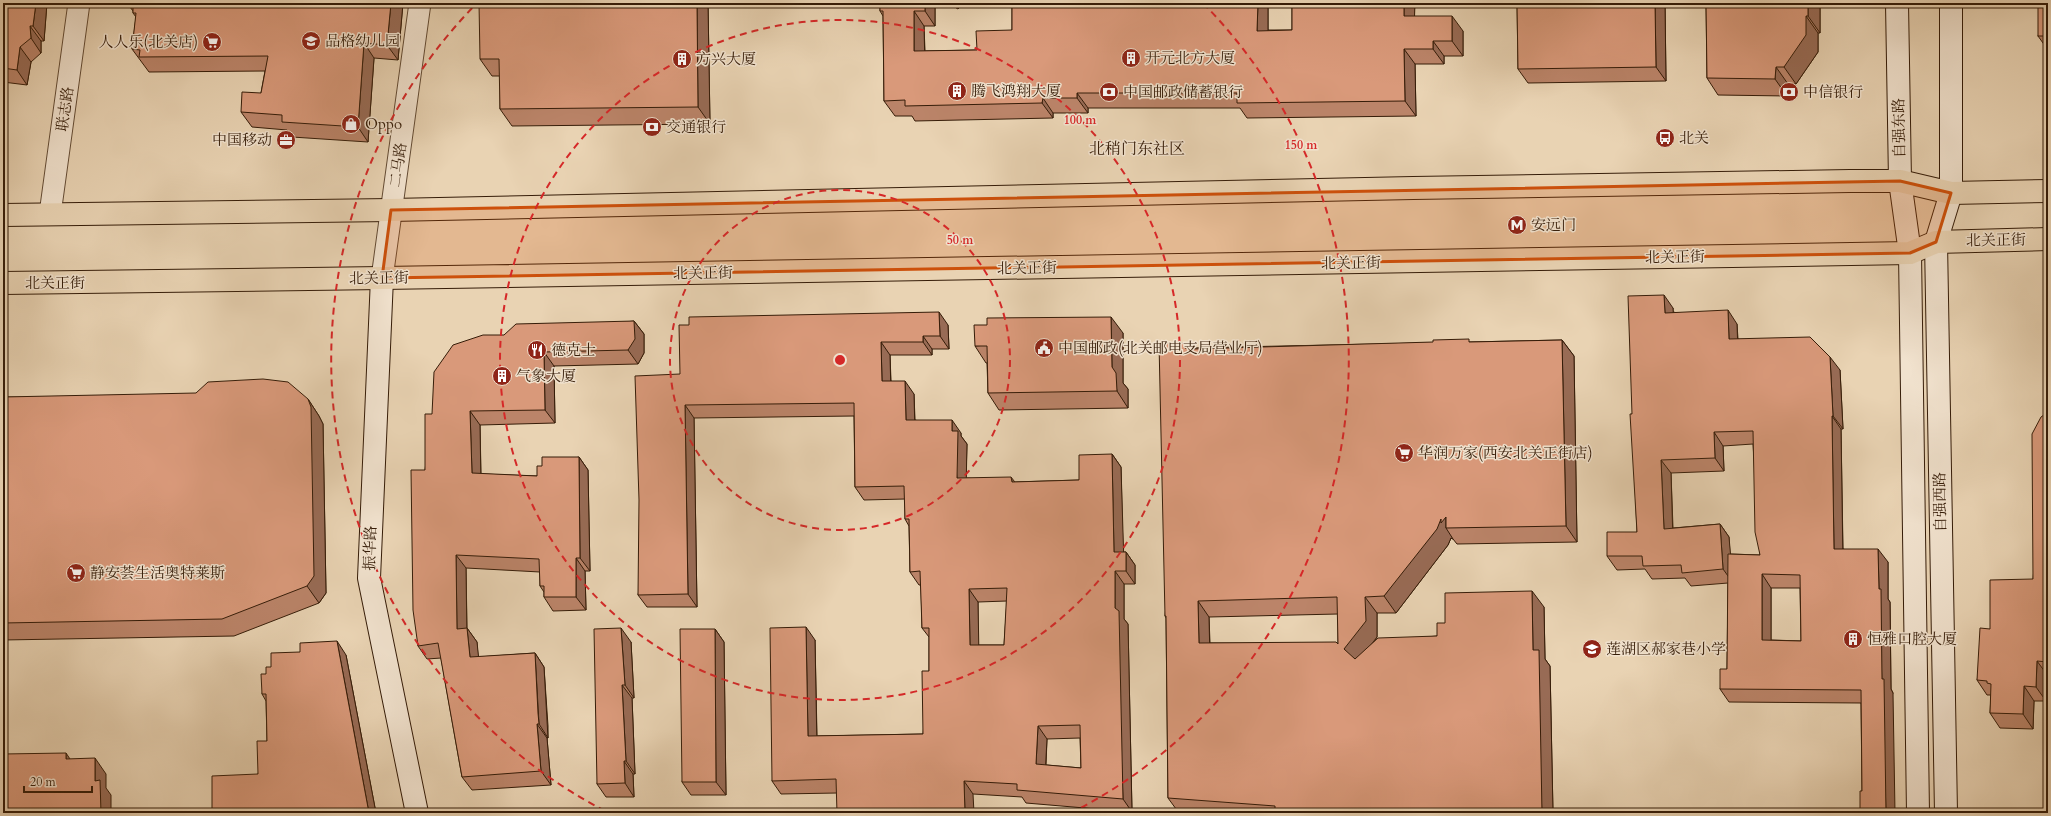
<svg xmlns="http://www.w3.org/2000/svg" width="2051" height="816" font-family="Cardo,'Noto Serif SC',serif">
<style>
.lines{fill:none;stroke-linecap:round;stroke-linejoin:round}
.street-casing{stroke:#624a33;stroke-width:23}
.secondary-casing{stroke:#351c08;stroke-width:24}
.primary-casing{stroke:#351c08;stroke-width:24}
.street{stroke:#f1e2ce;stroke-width:21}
.secondary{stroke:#f1e2ce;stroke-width:22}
.primary{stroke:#e9d3b3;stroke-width:22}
.wall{fill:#bb8469;stroke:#351c08;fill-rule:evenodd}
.shaded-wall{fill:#986b55;stroke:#351c08}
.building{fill:#d9997a;stroke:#351c08;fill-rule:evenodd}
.marked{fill:#cd500b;fill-opacity:0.2;stroke:#cd500b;stroke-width:3;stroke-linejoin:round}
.ring{fill:none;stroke:#d62828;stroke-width:2;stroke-dasharray:7 5}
.labels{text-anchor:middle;stroke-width:3;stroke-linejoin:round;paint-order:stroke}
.poi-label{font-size:15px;fill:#351c08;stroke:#f1e2ce;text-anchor:start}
.street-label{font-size:15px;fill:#351c08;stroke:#f1e2ce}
.neighbourhood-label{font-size:16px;fill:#351c08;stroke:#f1e2ce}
.centre{fill:#d62828;stroke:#f1e2ce;stroke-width:2}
.ring-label{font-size:12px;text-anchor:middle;font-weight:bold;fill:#d62828;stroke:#f1e2ce;stroke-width:3;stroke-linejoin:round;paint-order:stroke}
</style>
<rect width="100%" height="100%" fill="#e9d3b3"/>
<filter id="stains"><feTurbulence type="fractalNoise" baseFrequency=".005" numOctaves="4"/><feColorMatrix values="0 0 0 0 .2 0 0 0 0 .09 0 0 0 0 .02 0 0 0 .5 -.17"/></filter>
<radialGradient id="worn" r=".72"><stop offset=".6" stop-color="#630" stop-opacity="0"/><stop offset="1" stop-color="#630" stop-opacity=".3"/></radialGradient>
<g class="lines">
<defs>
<g id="street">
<polyline points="50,214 79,3"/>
<polyline points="382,278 420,3"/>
</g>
<g id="secondary">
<polyline points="1897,3 1900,181 1910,253 1918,813"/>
<polyline points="382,278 369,578 417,813"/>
<polyline points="1946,813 1936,242 1951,193 1951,3"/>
</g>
<g id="primary">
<polyline points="3,215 391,210 1413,188 1850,181 1900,181 1951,193 2048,191"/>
<polyline points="3,283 382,278 1910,253 1936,242 2048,239"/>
</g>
</defs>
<use href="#street" class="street-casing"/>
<use href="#secondary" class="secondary-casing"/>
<use href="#primary" class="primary-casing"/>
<use href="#street" class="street"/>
<use href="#secondary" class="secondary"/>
<use href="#primary" class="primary"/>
</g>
<g class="wall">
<polygon points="3,3 47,3 44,41 41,41 41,53 31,62 27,85 3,82"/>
<polygon points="127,3 403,3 398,60 374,58 368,142 292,137 287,130 252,127 241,112 261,93 265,71 149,72 132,49 136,17 133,13 133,11"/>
<polygon points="708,3 710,124 512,126 500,109 500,76 492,76 480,59"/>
<polygon points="880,3 935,3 935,26 924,26 925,51 977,50 1012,30 1012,5 1003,6 1002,3 1268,3 1268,30 1292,30 1292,3 1415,3 1414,16 1463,31 1463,56 1444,56 1444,64 1415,64 1416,116 1247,118 1240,108 1088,108 1088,113 1053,113 1053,118 915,121 912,116 895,116 884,101 883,16 880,11"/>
<polygon points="948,3 969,3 969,6 961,6 958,9"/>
<polygon points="1517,3 1665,3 1666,81 1528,83 1518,69"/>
<polygon points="1706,3 1820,3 1820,33 1818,33 1818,52 1796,84 1788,84 1787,96 1718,95 1707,78"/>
<polygon points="2048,3 2048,50 2038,36"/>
<path d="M1673 308V312L1737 324 1738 339 1840 370 1843 429H1841L1843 549 1888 562V599L1890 602 1891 689 1893 693 1862 791 1861 703 1729 702 1720 689 1727 669 1728 583 1691 586 1685 578 1652 579 1645 569 1617 570 1607 556 1637 532 1632 414ZM1753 444 1760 555 1730 554 1729 537 1720 524 1673 528 1671 473 1724 471 1723 446ZM1771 588H1800L1801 641 1771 640Z"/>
<polygon points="634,321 644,334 644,353 638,364 554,366 555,423 480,425 481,474 537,476 542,466 579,457 588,470 590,571 585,571 586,610 553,611 544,597 544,592 540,586 540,572 466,568 467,628 477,642 478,657 535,653 544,667 548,726 548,738 547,738 551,785 472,790 462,777 441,658 427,659 418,646 425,470 432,414 504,335"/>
<path d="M948 325 949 349H932V355H890L891 381 914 394 915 420 961 433V436L967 444 966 478 1015 482 1079 480 1112 454 1121 467 1123 552H1126L1135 565V584H1124V619L1128 624 1132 812 1026 803 1022 797 973 794 837 793 781 794 772 781 815 640 817 736 923 734 929 671V637L922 628 921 585H919L910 572 909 526 905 519V499L864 500 855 487 854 416 694 418 697 607H647L638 595 680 374ZM1007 601 1004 645H978V602ZM1080 738 1081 768 1046 765 1047 739Z"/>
<polygon points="1123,333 1123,383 1128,389 1128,408 999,410 988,393 987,363 986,363 975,346"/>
<path d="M1562 340 1574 356 1577 542 1457 544 1453 539 1451 538 1448 545 1396 613H1377V637L1374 642 1437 636 1445 623 1544 607 1545 659 1550 666 1553 813H1179L1168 798 1166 618 1165 616 1189 348ZM1338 614V644L1210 643 1209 617Z"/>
<polygon points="3,397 308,399 319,416 323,424 326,593 319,603 234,636 3,640"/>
<polygon points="2048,412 2048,676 2046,701 2034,701 2033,729 2000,728 1990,713 1991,695 1987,695 1977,680 1990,629 2033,579"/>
<polygon points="715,629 724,642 726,795 691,795 682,782"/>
<polygon points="631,642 634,698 632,698 635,774 633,774 634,797 606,797 597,784"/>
<polygon points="346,655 376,813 212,813 258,774 267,741 266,701 262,694 266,674 271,667"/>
</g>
<g class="shaded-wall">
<polygon points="36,3 47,3 44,41 33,26"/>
<polygon points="391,3 403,3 398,60 387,45"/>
<polygon points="697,3 708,3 710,124 698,107"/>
<polygon points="925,3 935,3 935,26 925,11"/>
<polygon points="1258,3 1268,3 1268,46 1257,31"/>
<polygon points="1404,3 1415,3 1414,31 1404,16"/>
<polygon points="1655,3 1665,3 1666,81 1656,67"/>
<polygon points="1808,3 1820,3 1820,33 1808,16"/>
<polygon points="914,11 924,26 925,66 914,51"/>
<polygon points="1452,16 1463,31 1463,56 1452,41"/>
<polygon points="1806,16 1818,33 1818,52 1796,84 1784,67"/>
<polygon points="30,26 41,41 41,53 31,38"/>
<polygon points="1433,41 1444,56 1444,64 1433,49"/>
<polygon points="364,43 374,58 368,142 358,127"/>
<polygon points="20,47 31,62 27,85 17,70"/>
<polygon points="1404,49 1415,64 1416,116 1405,101"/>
<polygon points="1776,67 1788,84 1787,96 1775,79"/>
<polygon points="1077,93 1088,108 1088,113 1077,98"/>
<polygon points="1043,98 1053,113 1053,118 1042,103"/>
<polygon points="1664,295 1673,308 1674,326 1665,313"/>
<polygon points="1728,310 1737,324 1738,352 1729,339"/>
<polygon points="939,312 948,325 949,349 940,336"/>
<polygon points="1111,317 1123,333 1123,383 1128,389 1128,408 1117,391 1112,367"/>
<polygon points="634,321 644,334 644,353 638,364 628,350"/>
<polygon points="923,336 932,349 932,355 923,342"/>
<polygon points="1562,340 1574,356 1577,542 1566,526"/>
<polygon points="881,342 890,355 891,394 882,381"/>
<polygon points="1185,343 1197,359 1185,348"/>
<polygon points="544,352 554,366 555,423 545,410"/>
<polygon points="1830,357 1840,370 1843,429 1833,416"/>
<polygon points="905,381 914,394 915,433 906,420"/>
<polygon points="308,399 319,416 323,424 326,593 319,603 307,586"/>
<polygon points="685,405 694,418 697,607 688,594"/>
<polygon points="470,411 480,425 481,487 472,473"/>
<polygon points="1832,416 1841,429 1843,563 1834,549"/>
<polygon points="952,420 961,433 961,436 967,444 966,491 957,478 952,431"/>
<polygon points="1714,432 1723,446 1724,471 1715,458"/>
<polygon points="1112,454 1121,467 1124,565 1114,552"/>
<polygon points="579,457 588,470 590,571 580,558"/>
<polygon points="1661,460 1671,473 1673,542 1664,529"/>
<polygon points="1011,477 1021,490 1012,482"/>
<polygon points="1446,517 1446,528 1453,539 1451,538 1448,545 1396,613 1384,596 1441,519"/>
<polygon points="1720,524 1729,537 1733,583 1723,569"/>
<polygon points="1878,549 1888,562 1888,599 1890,602 1891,689 1893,693 1895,813 1886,813 1879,589"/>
<polygon points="1126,552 1135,565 1135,584 1126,571"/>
<polygon points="456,555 466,568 467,643 457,629"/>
<polygon points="576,558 585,571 586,610 576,597"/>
<polygon points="1115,571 1124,584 1124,619 1128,624 1132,812 1123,799 1115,608"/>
<polygon points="1762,574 1771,588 1771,653 1762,640"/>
<polygon points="969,589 978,602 979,658 970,645"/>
<polygon points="1532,591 1544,607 1545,659 1550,666 1553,813 1542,813 1533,650"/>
<polygon points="1365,597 1377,613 1377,637 1355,666 1344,649"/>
<polygon points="1198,601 1209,617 1210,660 1199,643"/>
<polygon points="806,627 815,640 817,749 808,736"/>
<polygon points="467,628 477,642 480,671 470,657"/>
<polygon points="621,628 631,642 634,698 625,685"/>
<polygon points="715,629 724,642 726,795 716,782"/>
<polygon points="337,641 346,655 376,813 369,813"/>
<polygon points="535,653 544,667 548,738 539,724"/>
<polygon points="2037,661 2048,676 2046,701 2036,687"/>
<polygon points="622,685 632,698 635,774 626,761"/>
<polygon points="2024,686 2034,701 2033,729 2023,714"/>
<polygon points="537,724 547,738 551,785 541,771"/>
<polygon points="1038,726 1047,739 1045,777 1036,764"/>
<polygon points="66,753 76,768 66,759"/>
<polygon points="95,758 106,774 106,788 111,795 111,813 101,813 95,781"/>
<polygon points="624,761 633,774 634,797 625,783"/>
<polygon points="964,781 973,794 974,813 965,813"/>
</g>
<g class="building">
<polygon points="3,3 36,3 33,26 30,26 31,38 20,47 17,70 3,68"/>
<polygon points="133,3 391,3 387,45 364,43 358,127 282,122 282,115 241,112 242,92 261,93 268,56 139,57 140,50 132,49 136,13 133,13"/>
<polygon points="479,3 697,3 698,107 500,109 499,59 480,59"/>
<polygon points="880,3 925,3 925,11 914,11 914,51 977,50 976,31 1012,30 1012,3 1258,3 1257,31 1292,30 1292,3 1404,3 1404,16 1452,16 1452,41 1433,41 1433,49 1404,49 1405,101 1237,103 1237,93 1077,93 1077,98 1043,98 1042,103 905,106 905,100 884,101 883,11 880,11"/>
<polygon points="1517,3 1655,3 1656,67 1518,69"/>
<polygon points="1706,3 1808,3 1808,16 1806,16 1806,35 1784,67 1776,67 1775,79 1707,78"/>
<rect x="2038" y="3" width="10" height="33"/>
<path d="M1664 295 1665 313 1728 310 1729 339 1810 337 1830 357 1833 416H1832L1834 549H1878L1879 589H1881L1882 679H1884L1886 813H1860V791H1862L1861 690 1720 689V669H1727L1728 554 1760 555 1755 532 1753 431 1714 432 1715 458 1661 460 1664 529 1720 524 1723 569 1682 573 1681 565 1643 566 1642 556H1607V532H1637L1630 414H1632L1628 296ZM1762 574 1800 575 1801 641 1762 640Z"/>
<path d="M939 312 940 336H923V342H881L882 381H905L906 420H952V431H958L957 478 1011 477 1012 482 1079 480V455L1112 454 1114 552H1126V571H1115V608L1119 611 1123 799 1017 790V784L964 781 965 813H837L836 779 772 781 770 628 806 627 808 736 923 734 922 671H929V628H922L920 571 910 572 909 519H905L904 486 855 487 854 403 685 405 688 594 638 595 639 500 635 376 680 374 679 325H689V317ZM1007 588 1004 645H970L969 589ZM1080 725 1081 768 1036 764 1038 726Z"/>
<polygon points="1111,317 1112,367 1116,373 1117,391 988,393 987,346 975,346 974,325 987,325 987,318"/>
<polygon points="634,321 635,339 628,350 544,352 545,410 470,411 472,473 537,476 537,466 542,466 542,457 579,457 580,558 576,558 576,597 544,597 544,586 540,586 539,559 456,555 457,629 467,628 470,657 535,653 538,713 539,724 537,724 541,771 462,777 438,643 418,646 413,610 411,470 425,470 425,414 432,414 434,372 453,345 483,335 504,335 516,324"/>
<path d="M1469 339V342L1562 340 1566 526 1446 528V517L1441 523V519L1437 529 1384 596 1365 597 1366 621 1344 649 1355 659 1378 638 1437 636V623H1445V593L1532 591 1533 650H1539L1542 813H1275V806L1168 798 1166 616H1165L1159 343H1185V348L1193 349 1433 342V340ZM1337 597 1338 644 1336 642 1199 643 1198 601Z"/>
<polygon points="263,379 288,382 308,399 311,407 314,576 307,586 222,619 3,623 3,397 196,393 208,382"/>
<polygon points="2048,412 2048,662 2037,661 2036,687 2024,686 2023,714 1990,713 1991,684 1987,683 1987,681 1977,680 1980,628 1990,629 1990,580 2033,579 2032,434 2041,417"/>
<polygon points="621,628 625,685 622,685 626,761 624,761 625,783 597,784 594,629"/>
<polygon points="680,629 715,629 716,782 682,782"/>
<polygon points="337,641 369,813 212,813 212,776 258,774 257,741 267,741 266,694 262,694 261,674 266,674 266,667 271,667 271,653 300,652 300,643"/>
<polygon points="66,753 66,759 95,758 95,781 100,780 101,813 3,813 3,754"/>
</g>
<path class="marked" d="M1900 181 1951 193 1936 242 1910 253 382 278 391 210Z"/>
<g class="ring">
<circle cx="840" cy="360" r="170"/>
<circle cx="840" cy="360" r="340"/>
<path d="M605 811A509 509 0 0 1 477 3M1203 3A509 509 0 0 1 1075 811"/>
</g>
<defs>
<symbol id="school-disc" viewBox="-11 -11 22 22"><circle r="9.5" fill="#8f2418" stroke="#f1e2ce"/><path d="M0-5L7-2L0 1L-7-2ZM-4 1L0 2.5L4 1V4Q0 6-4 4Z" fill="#fff"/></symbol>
<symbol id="supermarket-disc" viewBox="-11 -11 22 22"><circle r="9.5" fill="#8f2418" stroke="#f1e2ce"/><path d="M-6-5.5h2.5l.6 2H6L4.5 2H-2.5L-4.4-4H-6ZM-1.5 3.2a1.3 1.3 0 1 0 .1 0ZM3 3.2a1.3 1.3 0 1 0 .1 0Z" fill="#fff"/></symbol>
<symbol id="building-disc" viewBox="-11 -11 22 22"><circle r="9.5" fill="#8f2418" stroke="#f1e2ce"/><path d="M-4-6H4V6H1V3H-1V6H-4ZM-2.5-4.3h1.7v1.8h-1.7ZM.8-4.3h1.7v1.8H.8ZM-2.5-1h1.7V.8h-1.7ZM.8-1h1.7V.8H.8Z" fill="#fff"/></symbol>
<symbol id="bank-disc" viewBox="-11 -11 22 22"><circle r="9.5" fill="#8f2418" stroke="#f1e2ce"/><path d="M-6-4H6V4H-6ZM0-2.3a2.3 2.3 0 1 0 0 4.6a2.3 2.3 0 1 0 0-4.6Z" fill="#fff"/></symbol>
<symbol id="shop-disc" viewBox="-11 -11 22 22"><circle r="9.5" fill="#8f2418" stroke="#f1e2ce"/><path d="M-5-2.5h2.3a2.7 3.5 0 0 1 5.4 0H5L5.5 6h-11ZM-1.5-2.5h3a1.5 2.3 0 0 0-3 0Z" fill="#fff"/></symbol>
<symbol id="bus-disc" viewBox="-11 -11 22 22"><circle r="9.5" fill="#8f2418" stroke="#f1e2ce"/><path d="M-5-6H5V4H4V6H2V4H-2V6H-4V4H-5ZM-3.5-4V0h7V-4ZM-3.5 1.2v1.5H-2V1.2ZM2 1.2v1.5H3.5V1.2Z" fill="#fff"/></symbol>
<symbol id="office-disc" viewBox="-11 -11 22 22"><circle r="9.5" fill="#8f2418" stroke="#f1e2ce"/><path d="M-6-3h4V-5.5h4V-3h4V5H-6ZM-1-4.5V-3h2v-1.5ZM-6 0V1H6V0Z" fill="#fff"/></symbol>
<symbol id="metro-disc" viewBox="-11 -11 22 22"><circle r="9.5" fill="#8f2418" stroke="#f1e2ce"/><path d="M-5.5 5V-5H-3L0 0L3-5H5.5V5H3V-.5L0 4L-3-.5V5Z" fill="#fff"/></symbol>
<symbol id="civic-disc" viewBox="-11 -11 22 22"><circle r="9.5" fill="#8f2418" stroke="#f1e2ce"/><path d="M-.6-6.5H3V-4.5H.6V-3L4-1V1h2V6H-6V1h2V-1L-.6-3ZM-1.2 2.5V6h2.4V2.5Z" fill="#fff"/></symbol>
<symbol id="restaurant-disc" viewBox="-11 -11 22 22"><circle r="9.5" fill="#8f2418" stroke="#f1e2ce"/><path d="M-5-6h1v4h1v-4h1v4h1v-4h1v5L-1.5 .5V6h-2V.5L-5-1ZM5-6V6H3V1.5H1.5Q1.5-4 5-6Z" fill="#fff"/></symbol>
</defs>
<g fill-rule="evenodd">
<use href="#school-disc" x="300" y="30" width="22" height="22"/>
<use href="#supermarket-disc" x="201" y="31" width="22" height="22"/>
<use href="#building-disc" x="1120" y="47" width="22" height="22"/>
<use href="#building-disc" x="671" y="48" width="22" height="22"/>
<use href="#building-disc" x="946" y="80" width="22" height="22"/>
<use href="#bank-disc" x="1098" y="81" width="22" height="22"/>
<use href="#bank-disc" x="1778" y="81" width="22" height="22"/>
<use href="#shop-disc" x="340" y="113" width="22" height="22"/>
<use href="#bank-disc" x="641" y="116" width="22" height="22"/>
<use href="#bus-disc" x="1654" y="127" width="22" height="22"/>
<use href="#office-disc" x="275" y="129" width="22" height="22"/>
<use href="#metro-disc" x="1506" y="214" width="22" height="22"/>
<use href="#civic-disc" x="1033" y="337" width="22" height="22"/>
<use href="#restaurant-disc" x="526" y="339" width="22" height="22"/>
<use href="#building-disc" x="491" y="365" width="22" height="22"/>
<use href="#supermarket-disc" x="1393" y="442" width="22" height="22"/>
<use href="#supermarket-disc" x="65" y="562" width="22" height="22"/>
<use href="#building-disc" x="1842" y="628" width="22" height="22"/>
<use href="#school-disc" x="1581" y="638" width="22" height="22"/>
</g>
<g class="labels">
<g class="poi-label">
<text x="325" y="46">品格幼儿园</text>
<text x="198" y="47" text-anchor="end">人人乐(北关店)</text>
<text x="1145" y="63">开元北方大厦</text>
<text x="696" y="64">方兴大厦</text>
<text x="971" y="96">腾飞鸿翔大厦</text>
<text x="1123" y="97">中国邮政储蓄银行</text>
<text x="1803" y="97">中信银行</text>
<text x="365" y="129">Oppo</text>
<text x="666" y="132">交通银行</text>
<text x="1679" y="143">北关</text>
<text x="272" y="145" text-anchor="end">中国移动</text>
<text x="1531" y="230">安远门</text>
<text x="1058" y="353">中国邮政(北关邮电支局营业厅)</text>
<text x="551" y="355">德克士</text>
<text x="516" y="381">气象大厦</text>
<text x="1418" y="458">华润万家(西安北关正街店)</text>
<text x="90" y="578">静安荟生活奥特莱斯</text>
<text x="1867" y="644">恒雅口腔大厦</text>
<text x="1606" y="654">莲湖区郝家巷小学</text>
</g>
<g class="street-label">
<text transform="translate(65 109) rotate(-82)" y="5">联志路</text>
<text transform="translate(1899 128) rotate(-91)" y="5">自强东路</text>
<text transform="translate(398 165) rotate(-82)" y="5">二马路</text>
<text transform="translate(1996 240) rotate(-1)" y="5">北关正街</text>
<text transform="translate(1675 257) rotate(-1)" y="5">北关正街</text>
<text transform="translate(1351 263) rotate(-1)" y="5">北关正街</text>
<text transform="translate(1027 268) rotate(-1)" y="5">北关正街</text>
<text transform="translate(703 273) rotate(-1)" y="5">北关正街</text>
<text transform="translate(379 278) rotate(-1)" y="5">北关正街</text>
<text x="55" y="288">北关正街</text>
<text transform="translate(1940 502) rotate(-91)" y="5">自强西路</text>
<text transform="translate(370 548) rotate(-88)" y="5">振华路</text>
</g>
<g class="neighbourhood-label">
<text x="1137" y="154">北稍门东社区</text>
</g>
</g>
<circle cx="840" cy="360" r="6" class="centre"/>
<g class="ring-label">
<text x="1080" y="124">100 m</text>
<text x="1301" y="149">150 m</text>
<text x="960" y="244">50 m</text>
</g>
<rect width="2051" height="816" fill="none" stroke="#e9d3b3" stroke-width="16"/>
<rect x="4" y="4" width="2043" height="808" fill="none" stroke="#351c08" stroke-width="2"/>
<rect x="8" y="8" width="2035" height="800" fill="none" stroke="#351c08"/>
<path d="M24 786v6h68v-6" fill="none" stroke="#351c08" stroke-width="2"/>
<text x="30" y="786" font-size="12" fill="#351c08" stroke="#f1e2ce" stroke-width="3" paint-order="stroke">20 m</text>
<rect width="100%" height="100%" filter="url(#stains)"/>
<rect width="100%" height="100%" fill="url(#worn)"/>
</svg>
